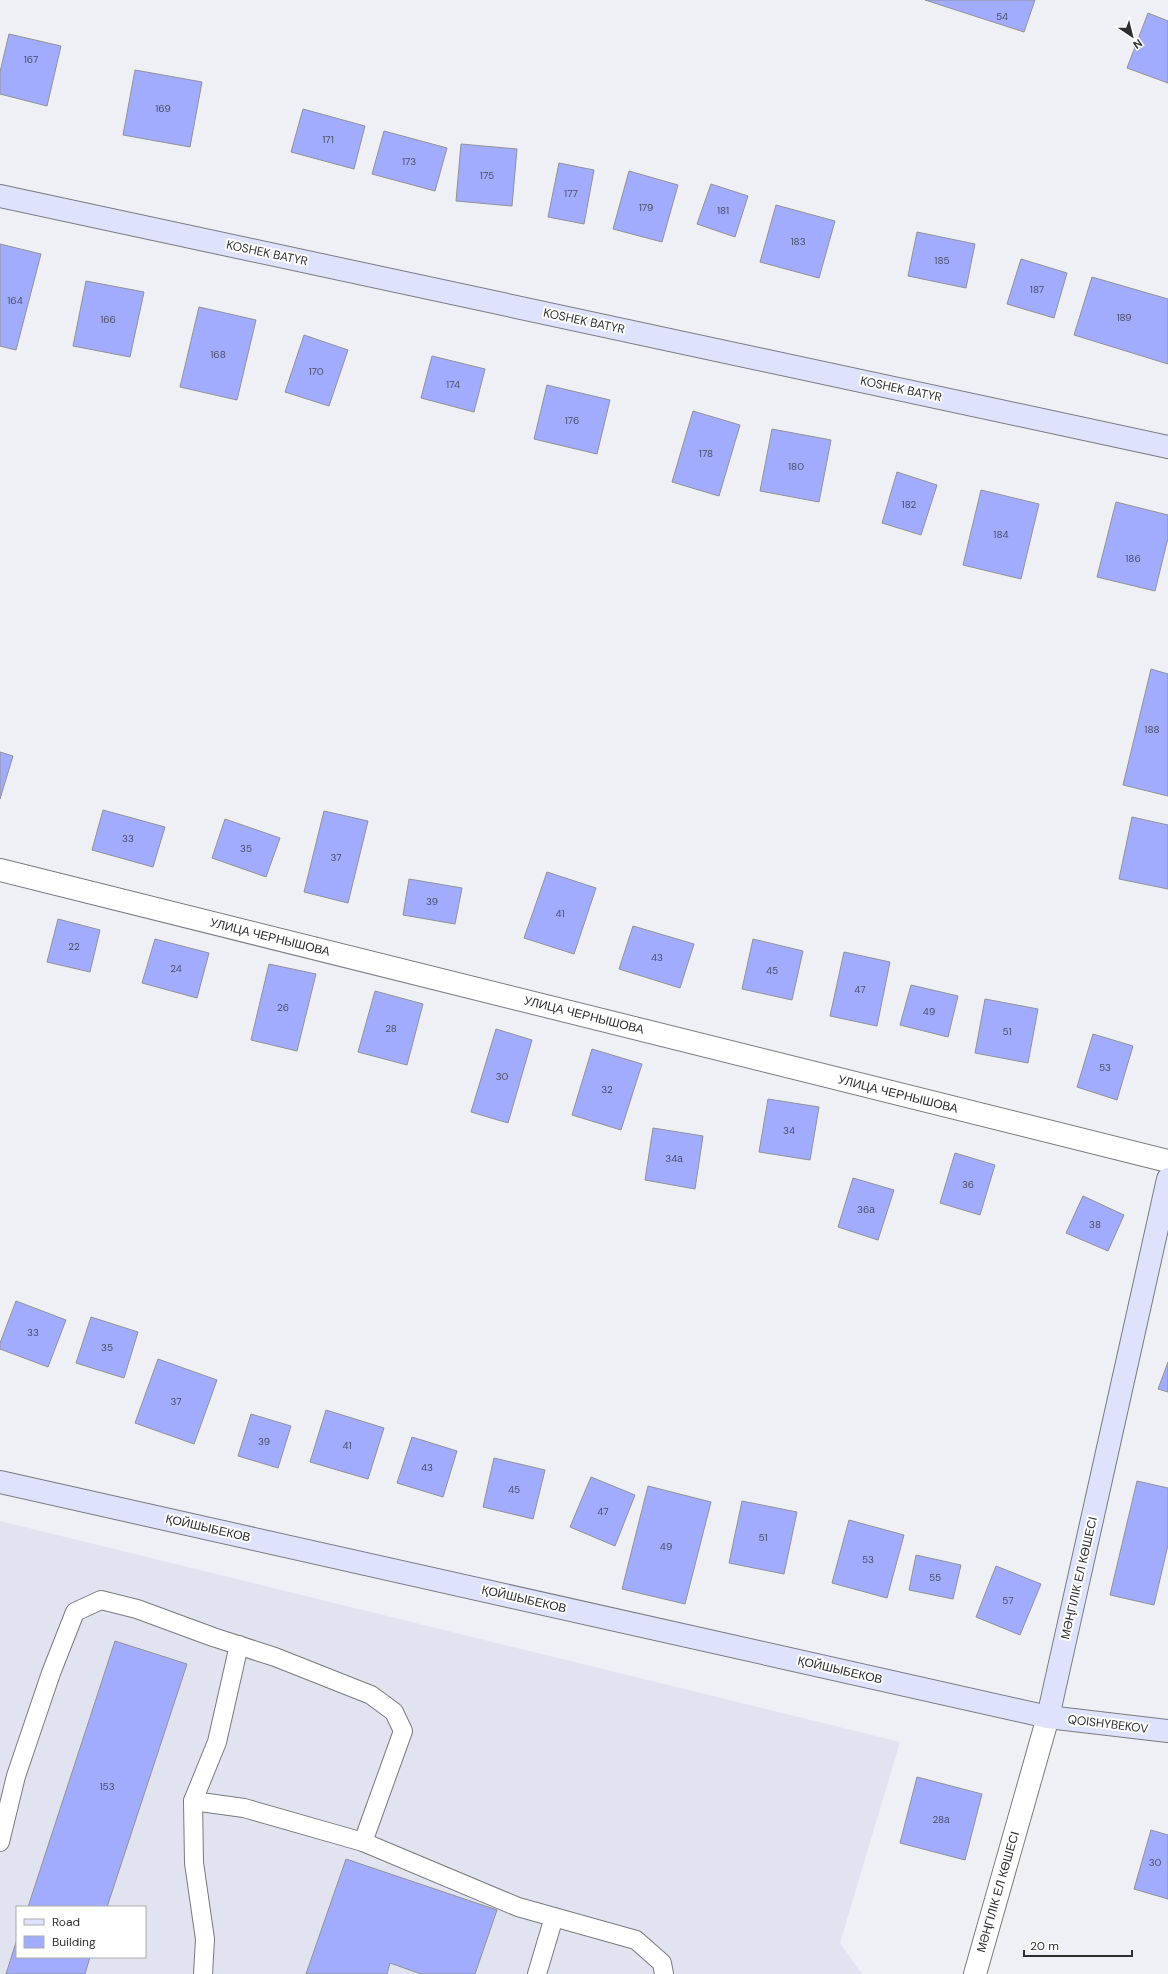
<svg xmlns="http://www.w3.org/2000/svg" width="1168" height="1974" font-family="'DM Sans',sans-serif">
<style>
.built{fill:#e1e3f0;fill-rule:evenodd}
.building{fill:#a2acff;stroke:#919196}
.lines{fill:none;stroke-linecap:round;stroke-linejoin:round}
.lane-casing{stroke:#797a7e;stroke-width:20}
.street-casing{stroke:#797a7e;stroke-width:24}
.secondary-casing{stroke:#797a7e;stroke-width:24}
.lane{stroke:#fff;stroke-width:18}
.street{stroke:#fff;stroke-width:22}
.secondary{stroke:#dee2fd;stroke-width:22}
.labels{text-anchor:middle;stroke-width:4;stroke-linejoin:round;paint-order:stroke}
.number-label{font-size:10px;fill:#4b4e64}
.street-label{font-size:12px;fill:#2e2e30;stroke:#fff}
</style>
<rect width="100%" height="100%" fill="#eff0f5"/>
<path class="built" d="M0 1521 900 1742 840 1943 862 1974H0ZM17 1907H145V1957H17Z"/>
<g class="building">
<polygon points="925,0 1035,0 1024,32"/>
<polygon points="1148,13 1168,21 1168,83 1127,68"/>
<polygon points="9,34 61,46 47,106 0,94 0,72"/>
<polygon points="135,70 202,82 190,147 123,135"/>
<polygon points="303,109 365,126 354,169 291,152"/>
<polygon points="384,131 447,148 435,191 372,174"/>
<polygon points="461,144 517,149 512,206 456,201"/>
<polygon points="559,163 594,170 584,224 548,217"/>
<polygon points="629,171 678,185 662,242 613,229"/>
<polygon points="711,184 748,196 735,237 697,224"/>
<polygon points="776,205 835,221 819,278 760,262"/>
<polygon points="917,232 975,244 966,288 908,276"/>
<polygon points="0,244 41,254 16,350 0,346"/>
<polygon points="1021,259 1067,273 1054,318 1007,304"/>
<polygon points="1092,277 1168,299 1168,364 1074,335"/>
<polygon points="86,281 144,292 130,357 73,346"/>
<polygon points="199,307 256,320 237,400 180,387"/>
<polygon points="304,335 348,350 329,406 285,392"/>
<polygon points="432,356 485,369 474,412 421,398"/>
<polygon points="547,385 610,400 597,454 534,439"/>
<polygon points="693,411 740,425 719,496 672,482"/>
<polygon points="772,429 831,440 819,502 760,491"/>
<polygon points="897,472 937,485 921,535 882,523"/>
<polygon points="981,490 1039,504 1021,579 963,565"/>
<polygon points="1116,502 1168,515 1168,538 1155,591 1097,577"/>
<polygon points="1151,669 1168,674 1168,796 1123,785"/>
<polygon points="0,752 13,756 0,799"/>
<polygon points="103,810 165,827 153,867 92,850"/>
<polygon points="324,811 368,821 348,903 304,892"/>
<polygon points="1132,817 1168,825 1168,889 1119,879"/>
<polygon points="225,819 280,838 266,877 212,858"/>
<polygon points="547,872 596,888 574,954 524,938"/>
<polygon points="409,879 462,888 455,924 403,915"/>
<polygon points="58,919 100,930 90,972 47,962"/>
<polygon points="633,926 694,944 680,988 619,969"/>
<polygon points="155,939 209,953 197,998 142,983"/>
<polygon points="753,939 803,951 792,1000 742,989"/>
<polygon points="844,952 890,962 877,1026 830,1016"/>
<polygon points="269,964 316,974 297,1051 251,1040"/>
<polygon points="911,985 958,996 948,1037 900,1025"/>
<polygon points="375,991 423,1004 407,1065 358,1052"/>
<polygon points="985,999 1038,1009 1028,1063 975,1053"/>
<polygon points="496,1029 532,1040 508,1123 471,1112"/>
<polygon points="1093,1034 1133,1046 1117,1100 1077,1087"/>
<polygon points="592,1049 642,1064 621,1130 572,1115"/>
<polygon points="768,1099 819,1107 810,1160 759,1152"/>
<polygon points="653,1128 703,1136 695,1189 645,1180"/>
<polygon points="955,1153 995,1165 980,1215 940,1203"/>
<polygon points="853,1178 894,1190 878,1240 838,1227"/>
<polygon points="1083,1196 1124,1215 1108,1251 1066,1233"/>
<polygon points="16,1301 66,1320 48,1367 0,1349 0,1343"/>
<polygon points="91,1317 138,1332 124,1378 76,1363"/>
<polygon points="158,1359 217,1380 194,1444 135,1423"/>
<polygon points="1168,1362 1168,1392 1158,1389"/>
<polygon points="326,1410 384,1428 368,1479 310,1462"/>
<polygon points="251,1414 291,1426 278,1468 238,1456"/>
<polygon points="412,1437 457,1451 443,1497 397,1483"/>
<polygon points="494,1458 545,1470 533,1519 483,1507"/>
<polygon points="591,1477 635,1495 615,1546 570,1527"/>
<polygon points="1137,1481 1168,1488 1168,1545 1154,1605 1110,1595"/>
<polygon points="648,1486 711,1502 685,1604 622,1589"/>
<polygon points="742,1501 797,1512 784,1574 729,1563"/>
<polygon points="849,1520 904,1535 887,1598 832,1583"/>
<polygon points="916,1555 961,1565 953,1599 909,1590"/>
<polygon points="996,1566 1041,1584 1020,1635 976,1617"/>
<polygon points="115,1641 187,1664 107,1907 28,1907"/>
<polygon points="917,1777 982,1794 965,1860 900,1843"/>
<polygon points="1151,1830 1168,1835 1168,1899 1134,1889"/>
<polygon points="346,1859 497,1910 475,1974 421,1974 390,1963 387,1974 306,1974"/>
<polygon points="17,1939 17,1957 90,1957 85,1974 6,1974"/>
</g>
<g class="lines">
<defs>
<g id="lane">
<polyline points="193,1801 244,1808 363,1842 518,1907 636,1940 662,1963 664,1974"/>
<polyline points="0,1842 16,1776 51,1673 75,1612 101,1600 137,1609 213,1637 275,1657 371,1695 394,1712 403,1731 363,1842"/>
<polyline points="203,1974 205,1939 194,1863 193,1801 217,1742 239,1645"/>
<polyline points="537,1974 554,1917"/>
</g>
<g id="street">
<polyline points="0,870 1168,1161"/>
<polyline points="975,1974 1048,1717"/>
</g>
<g id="secondary">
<polyline points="0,196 1168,447"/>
<polyline points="0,1482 1048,1717 1168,1731"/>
<polyline points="1048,1717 1168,1179"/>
</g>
</defs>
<use href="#lane" class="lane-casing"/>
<use href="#street" class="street-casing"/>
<use href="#secondary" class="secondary-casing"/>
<use href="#lane" class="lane"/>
<use href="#street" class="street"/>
<use href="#secondary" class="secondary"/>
</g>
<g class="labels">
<g class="number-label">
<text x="1002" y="20">54</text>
<text x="31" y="63">167</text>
<text x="163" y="112">169</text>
<text x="328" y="143">171</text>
<text x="409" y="165">173</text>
<text x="487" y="179">175</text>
<text x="571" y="197">177</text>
<text x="646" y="211">179</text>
<text x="723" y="214">181</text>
<text x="798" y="245">183</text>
<text x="942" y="264">185</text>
<text x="1037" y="293">187</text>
<text x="15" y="304">164</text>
<text x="1124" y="321">189</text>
<text x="108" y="323">166</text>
<text x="218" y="358">168</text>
<text x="316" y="375">170</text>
<text x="453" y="388">174</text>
<text x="572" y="424">176</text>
<text x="706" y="457">178</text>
<text x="796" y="470">180</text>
<text x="909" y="508">182</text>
<text x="1001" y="538">184</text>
<text x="1133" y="562">186</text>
<text x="1152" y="733">188</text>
<text x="128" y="842">33</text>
<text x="246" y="852">35</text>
<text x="336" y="861">37</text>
<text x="432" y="905">39</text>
<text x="560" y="917">41</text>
<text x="74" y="950">22</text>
<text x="657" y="961">43</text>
<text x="176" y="972">24</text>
<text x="772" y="974">45</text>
<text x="860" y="993">47</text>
<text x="283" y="1011">26</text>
<text x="929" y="1015">49</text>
<text x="391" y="1032">28</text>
<text x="1007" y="1035">51</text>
<text x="1105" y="1071">53</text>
<text x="502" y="1080">30</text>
<text x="607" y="1093">32</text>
<text x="789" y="1134">34</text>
<text x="674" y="1162">34а</text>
<text x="968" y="1188">36</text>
<text x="866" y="1213">36а</text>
<text x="1095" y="1228">38</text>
<text x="33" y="1336">33</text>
<text x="107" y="1351">35</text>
<text x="176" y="1405">37</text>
<text x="264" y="1445">39</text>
<text x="347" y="1449">41</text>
<text x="427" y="1471">43</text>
<text x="514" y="1493">45</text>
<text x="603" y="1515">47</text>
<text x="763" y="1541">51</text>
<text x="666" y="1550">49</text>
<text x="868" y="1563">53</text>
<text x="935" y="1581">55</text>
<text x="1008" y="1604">57</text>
<text x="107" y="1790">153</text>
<text x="941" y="1823">28а</text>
<text x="1155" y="1866">30</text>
</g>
<g class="street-label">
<text transform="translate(267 253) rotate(12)" y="4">KOSHEK BATYR</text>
<text transform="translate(584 321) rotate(12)" y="4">KOSHEK BATYR</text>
<text transform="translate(901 389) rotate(12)" y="4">KOSHEK BATYR</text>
<text transform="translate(270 937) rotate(14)" y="4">УЛИЦА ЧЕРНЫШОВА</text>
<text transform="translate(584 1015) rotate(14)" y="4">УЛИЦА ЧЕРНЫШОВА</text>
<text transform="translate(898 1094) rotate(14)" y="4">УЛИЦА ЧЕРНЫШОВА</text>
<text transform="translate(208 1528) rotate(13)" y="4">ҚОЙШЫБЕКОВ</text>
<text transform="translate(1079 1578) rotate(-77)" y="4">МӘҢГІЛІК ЕЛ КӨШЕСІ</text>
<text transform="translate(524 1599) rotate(13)" y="4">ҚОЙШЫБЕКОВ</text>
<text transform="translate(840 1670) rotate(13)" y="4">ҚОЙШЫБЕКОВ</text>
<text transform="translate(1108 1724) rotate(7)" y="4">QOISHYBEKOV</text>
<text transform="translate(998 1892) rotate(-74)" y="4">МӘҢГІЛІК ЕЛ КӨШЕСІ</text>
</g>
</g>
<rect x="16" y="1906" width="130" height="52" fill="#ffffff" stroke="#ababac"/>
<rect x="24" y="1919" width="20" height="6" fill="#dee2fd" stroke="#ababac"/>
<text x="52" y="1926" font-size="12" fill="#2e2e30">Road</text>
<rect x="24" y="1936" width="20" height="12" fill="#a2acff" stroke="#ababac"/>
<text x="52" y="1946" font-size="12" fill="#2e2e30">Building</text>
<g transform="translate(1132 36) rotate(145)" stroke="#ffffff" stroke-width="3" paint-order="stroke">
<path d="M0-3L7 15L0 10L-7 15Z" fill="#2e2e30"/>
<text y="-6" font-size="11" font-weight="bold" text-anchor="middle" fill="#2e2e30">N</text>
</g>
<path d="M1024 1950v6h108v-6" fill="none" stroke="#2e2e30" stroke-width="2"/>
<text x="1030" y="1950" font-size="12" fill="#2e2e30" stroke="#ffffff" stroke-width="3" paint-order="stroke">20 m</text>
</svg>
